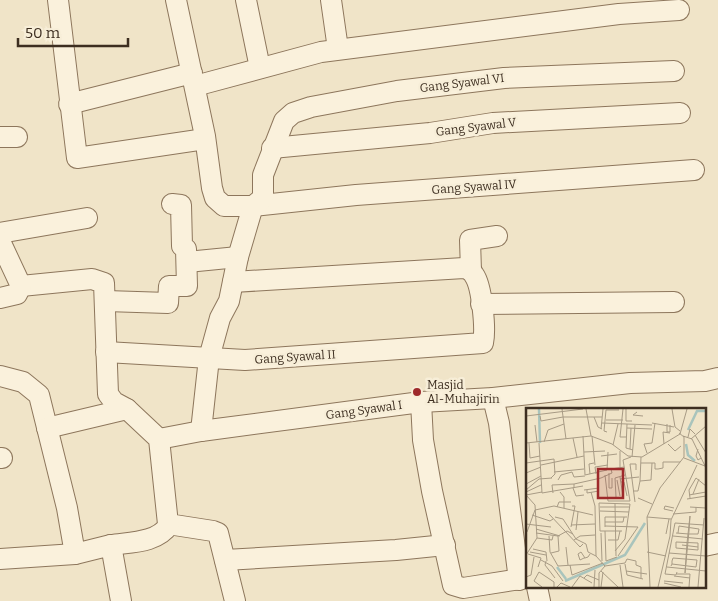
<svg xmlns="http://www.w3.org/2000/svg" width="718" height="601" font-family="Bitter,serif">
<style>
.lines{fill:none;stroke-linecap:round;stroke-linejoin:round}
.minor-casing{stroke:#8d765c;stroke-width:22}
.minor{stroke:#faf1dc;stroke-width:20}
.poi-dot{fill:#9e2a2b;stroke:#f7eed8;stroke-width:2}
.labels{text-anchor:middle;stroke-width:5;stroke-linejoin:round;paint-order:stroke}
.street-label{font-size:12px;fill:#3d2e20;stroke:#f7eed8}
.poi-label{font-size:12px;fill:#3d2e20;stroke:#f7eed8;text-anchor:start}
.inset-river{fill:none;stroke:#a9c4bc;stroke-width:2.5}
.inset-road{fill:none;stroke:#a89b85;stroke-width:1}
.view{fill:#9e2a2b;fill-opacity:0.15;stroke:#9e2a2b;stroke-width:2.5}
.inset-edge{fill:none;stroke:#3d2e20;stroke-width:2.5}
</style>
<rect width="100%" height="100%" fill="#f0e4c8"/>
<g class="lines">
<defs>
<g id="minor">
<polyline points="58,0 77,158 205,139"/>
<polyline points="176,0 205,136 212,188 215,198 224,206 253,206 356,195 694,170"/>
<polyline points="246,0 260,68"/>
<polyline points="331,0 338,49"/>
<polyline points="195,86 321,52 619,14 679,10"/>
<polyline points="69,104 192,73"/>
<polyline points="0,137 17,137"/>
<polyline points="272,148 430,133 493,123 680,113"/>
<polyline points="0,233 87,218"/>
<polyline points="0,241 21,286 92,279 104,283 108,394 114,402 127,409 159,439 168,524 213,531 218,533 235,601"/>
<polyline points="187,262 238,257"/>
<polyline points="471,271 470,240 497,236"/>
<polyline points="0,298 17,294 21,286"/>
<polyline points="106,301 168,303 169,286 187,286 186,249 182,246 181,205 172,204"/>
<polyline points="481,304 674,302"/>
<path d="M106 352 245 360 483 343C486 329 482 286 474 275 472 271 468 269 464 268L233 282"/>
<polyline points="0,376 23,382 39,395 67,508 75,554"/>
<polyline points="493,398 499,423 519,580"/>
<polyline points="421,402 423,440 432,491 453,585 463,588 527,578"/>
<polyline points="47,428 127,409"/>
<polyline points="201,431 209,358 220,318 229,301 238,257 253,206 263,198 263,175 284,121 293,113 311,107 397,91 504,78 674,71"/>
<polyline points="159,439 201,431 421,402 493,398 630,383 705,381 718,378"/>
<polyline points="0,458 2,458"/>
<path d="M111 545C131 542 157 543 169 525"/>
<polyline points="704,546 718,543"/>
<polyline points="0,559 75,554 111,545 121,601"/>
<polyline points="225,560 396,550 445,545"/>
<polyline points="537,587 540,601"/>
</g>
</defs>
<use href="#minor" class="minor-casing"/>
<use href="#minor" class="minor"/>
</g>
<circle class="poi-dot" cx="417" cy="392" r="5"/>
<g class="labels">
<g class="street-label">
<text transform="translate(462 83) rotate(-7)" y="4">Gang Syawal VI</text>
<text transform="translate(476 127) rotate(-7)" y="4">Gang Syawal V</text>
<text transform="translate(474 187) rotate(-4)" y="4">Gang Syawal IV</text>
<text transform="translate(295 357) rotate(-4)" y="4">Gang Syawal II</text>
<text transform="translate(364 410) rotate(-8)" y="4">Gang Syawal I</text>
</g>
<g class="poi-label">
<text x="427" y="389">Masjid<tspan x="427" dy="14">Al-Muhajirin</tspan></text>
</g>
</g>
<g transform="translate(526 408)">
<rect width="180" height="180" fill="#f0e4c8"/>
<path class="inset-river" d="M13 1 14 35M162 22 171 3H180M160 36 162 47 169 53M31 159 40 171M39 173 99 147 119 115"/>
<path class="inset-road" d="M36 1 40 31M60 1 65 28M97 1 94 29H100M100 1V13H106M146 1 149 19 154 23M111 4 107 7 117 8M0 8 57 1M14 8 15 13 37 9M37 9H76M68 9 72 19 76 21M80 12H97M76 15 126 17M126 15 148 19M101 16 100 40 107 42M141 16V24H144V17M9 17 11 34M101 20 126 21M75 21 77 1M81 24 78 23 80 2H93M169 27 180 45M57 28 59 67M66 28 69 57M157 28 166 31 180 60M162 29 164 21 169 26M47 30 51 49M165 31 180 18M18 34 22 22 38 16M0 35 65 28 86 36 102 48 116 49 154 26 161 1M3 35 4 50 14 48M13 35 16 85M138 36 137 24 144 25M142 36 149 43 155 38M87 37 92 16M104 41 105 20M172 41 170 48 172 52 175 50M94 43V59M58 44 79 43M121 45 118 36 126 35 129 15M75 48 91 46M106 49 109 17M115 49 114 73 125 72 126 55M158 50 179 58M0 55 28 51 29 66 25 70M115 55H129V61H132L137 60V54H154M15 57 58 48M28 64 58 61M0 65 15 59M83 65V80H86V70M64 66 63 56 68 55M70 66 69 59 82 57M59 67 81 62 82 44M79 67 82 93H104L97 52 105 49M94 69 97 88M94 71 113 69M32 72 35 67 46 64 48 69 59 68M91 72 94 88M95 74H98L101 88M0 76 15 68M47 80 50 88 58 87M48 80V76L75 70 86 65 85 61 98 59M0 82 13 71 26 70M58 82 73 80M61 82V85L73 83M107 83H112L114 73M0 84 15 77M34 84 38 89V100M65 84 69 98 70 148 79 158M16 85 57 78M27 85 26 77 48 76M167 86 173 71M0 87 9 97 11 130 0 147M0 87 16 84M163 87 180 84M90 89 89 70 99 67M112 90 126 96M164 90 163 82 170 70 180 78M161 91 180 88M109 94 104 56H110V62M89 96 90 148M31 99 33 94H45M74 99H103M164 99 180 100M9 102 28 98 67 107M74 103 103 104M147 103 138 101 139 98 148 100M23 106 54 139 57 136M147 106 170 104V99M6 107 24 113 27 111M164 108 163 123 159 165 161 135ZM29 109 37 111 50 131 60 136 62 144 70 148M121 109 145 111M145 112 171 57M79 114H97L98 109M0 116 25 119M45 117 69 116M79 118 112 119 92 148M45 119 49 98H46M79 119V109H101M10 121 34 128M50 122 52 104M79 123 80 153 91 149M1 124 9 102M10 125 32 128 41 123 47 126M75 125 76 153M150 125 163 126H172L173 121 153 118 152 125M140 126 143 111M23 128 24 144 32 158 64 156M147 128 177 131M11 130 26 132 27 128M48 132 54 128 69 127M82 132H92L94 123M150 134 172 135V142L150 140ZM156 137 172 139M40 139 42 157M7 141 20 144 21 153M89 143 99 131 104 96 73 95 74 123H96M4 144 20 147M121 144 140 148M25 145 33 143 32 128M143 145 180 148M2 146 15 150 12 159M59 150 55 144 52 146 54 152 58 150H59L62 149 64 146M15 152 26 158 37 173M20 153 19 157 29 170M99 155 101 151 110 153V157L115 159V170M99 156 101 167 117 171M44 157 46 167 77 155M94 157 97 179M145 158 146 156V153L147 150 171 152 170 159 146 156M141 159 180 163M75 163 92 179M100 163 121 166M151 164 150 167 139 166 149 115 178 117M151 166H164L163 179M148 168 164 170M0 169 5 167 8 149M58 170 61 167 73 172M138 173 157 175M138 175 155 179M16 179 8 173 13 164 28 174V179M31 179 35 175 44 179M46 179 54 168 66 175M68 179 69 162M73 179V165L79 158 99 155M75 179 77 164M124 179 121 109 134 80 158 49V29L153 25M132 179 144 128 145 112M172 179 178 110"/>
<path class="view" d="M72 61H97V90H72Z"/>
<rect width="180" height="180" class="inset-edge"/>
</g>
<path d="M18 38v8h110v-8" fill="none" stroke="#3d2e20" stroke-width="2.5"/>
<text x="25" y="38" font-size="15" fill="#3d2e20" stroke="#f7eed8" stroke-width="4" paint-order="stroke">50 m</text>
</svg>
